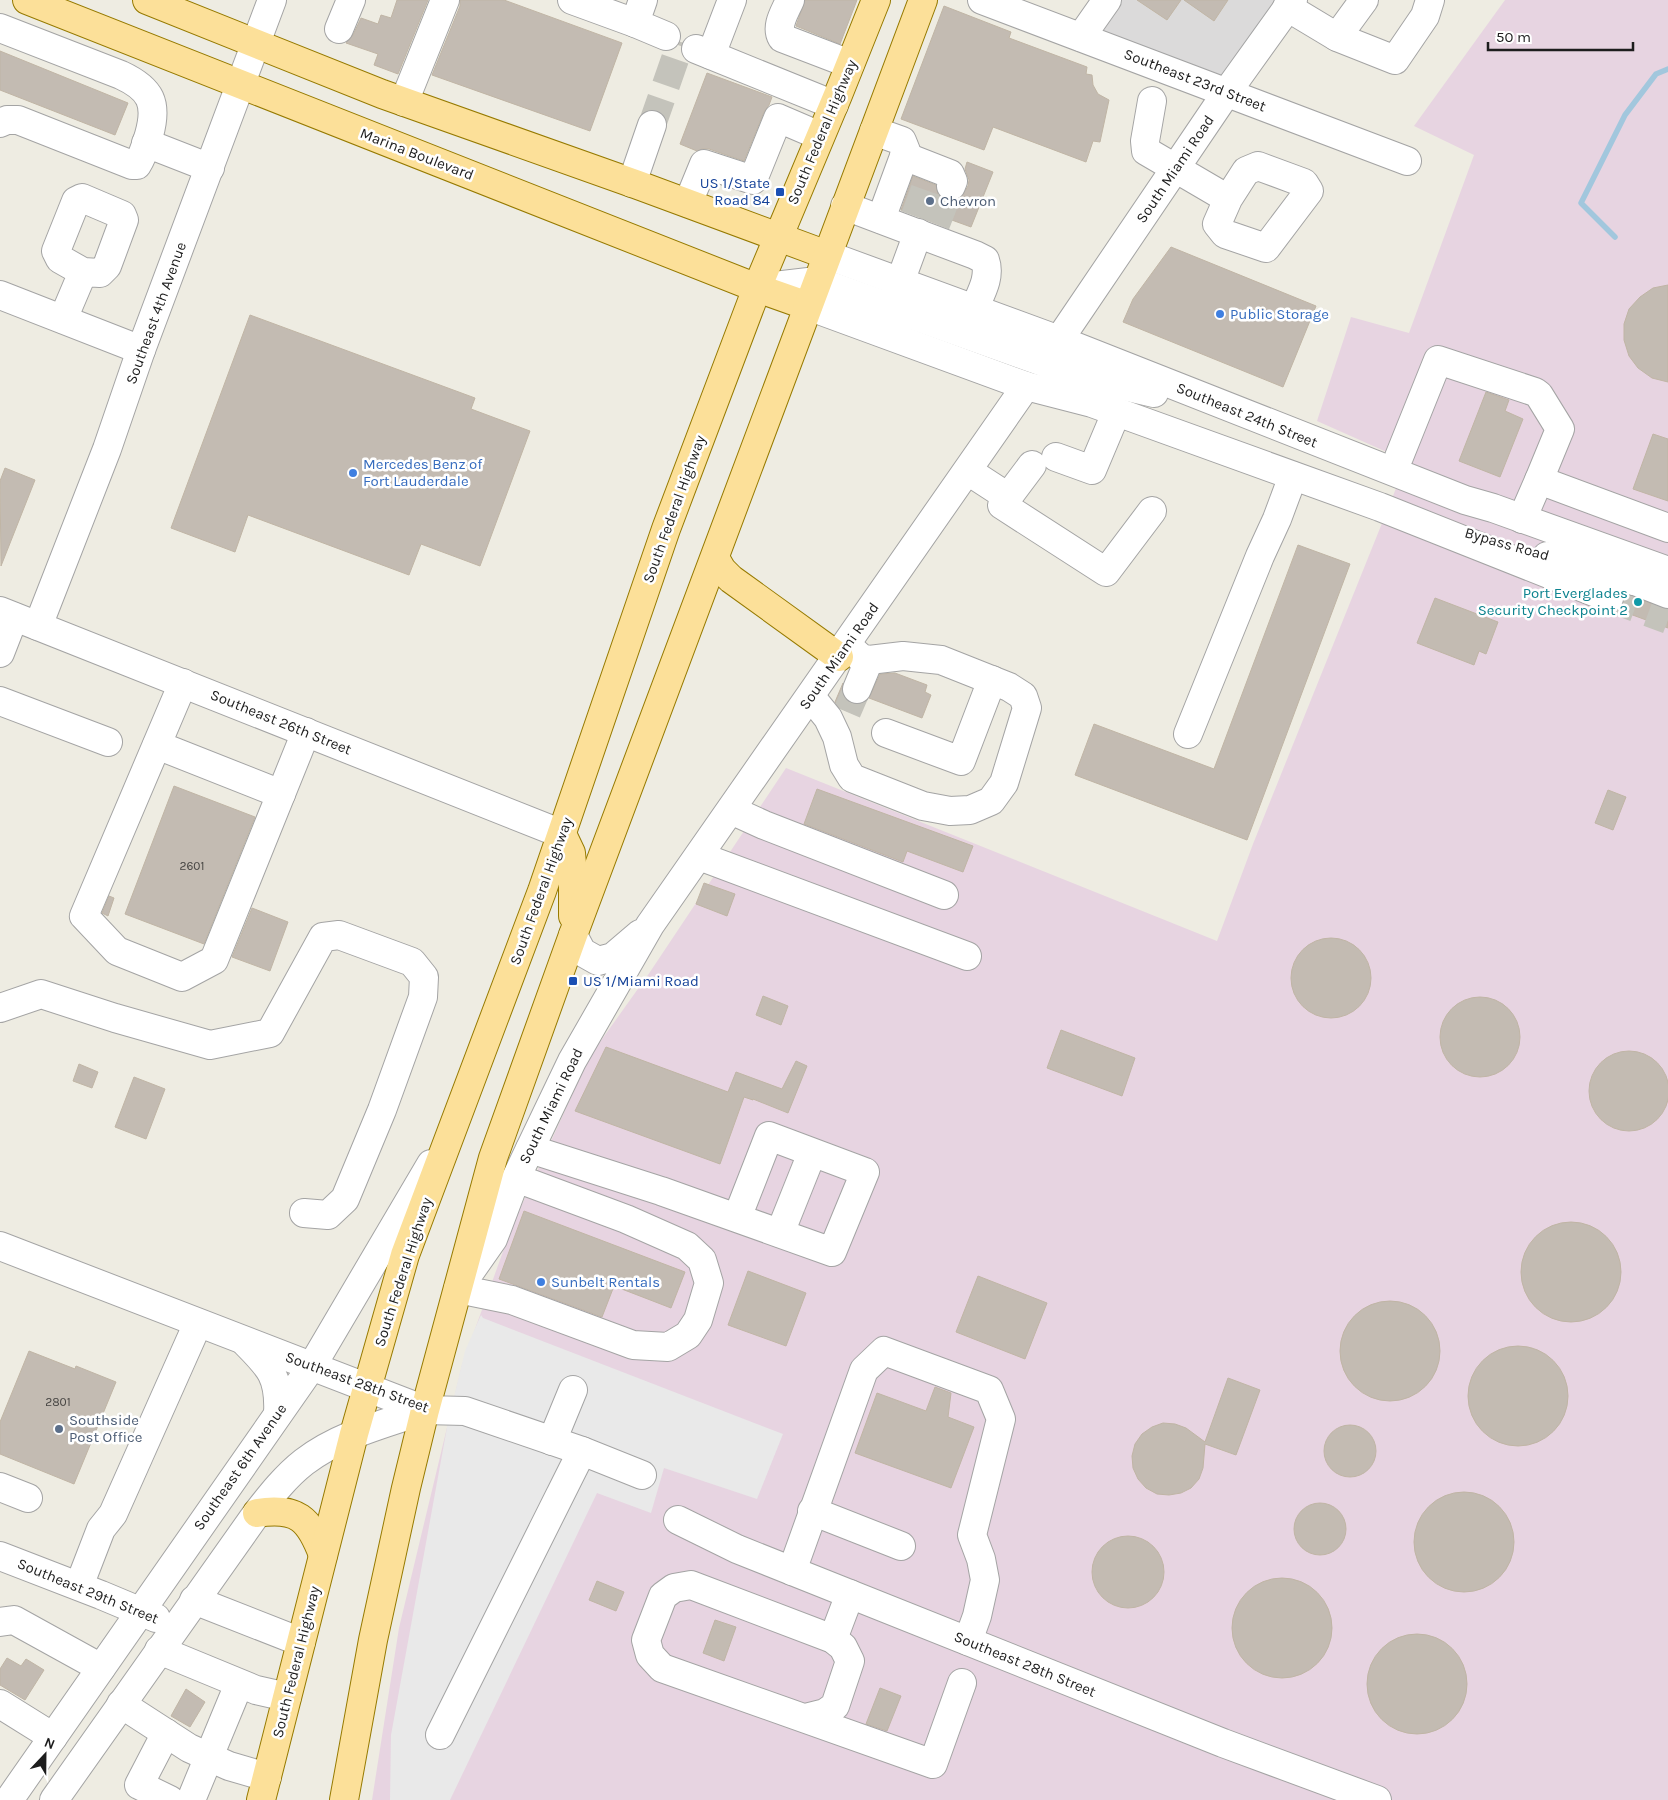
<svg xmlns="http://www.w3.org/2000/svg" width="1668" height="1800" font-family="Karla,sans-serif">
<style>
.residential{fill:#dbdada}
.industrial{fill:#e7d4e1}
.parking{fill:#e9e9e9}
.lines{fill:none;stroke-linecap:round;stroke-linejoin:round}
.stream{stroke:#a2c7dd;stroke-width:5.5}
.building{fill:#c3bbb2;stroke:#c0b5a5}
.minor-tunnel{stroke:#c4c3bb;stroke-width:28;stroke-dasharray:28 14;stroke-linecap:butt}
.minor-casing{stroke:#a4a4a4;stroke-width:30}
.major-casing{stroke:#967a00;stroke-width:30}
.minor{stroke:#fff;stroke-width:28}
.major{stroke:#fce099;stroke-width:28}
.transit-dot{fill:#1a4fb4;stroke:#fff;stroke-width:2}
.service-dot{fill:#5c6f8a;stroke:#fff;stroke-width:2}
.shop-dot{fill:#3f7fe0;stroke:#fff;stroke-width:2}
.culture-dot{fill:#0f9aa8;stroke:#fff;stroke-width:2}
.labels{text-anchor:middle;stroke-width:5;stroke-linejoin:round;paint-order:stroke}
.number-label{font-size:12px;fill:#464442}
.street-label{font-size:15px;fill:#1d1d1d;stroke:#fff}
.transit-label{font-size:15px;fill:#164399;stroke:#fff;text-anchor:end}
.service-label{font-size:15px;fill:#4e5e75;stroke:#fff;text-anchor:start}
.shop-label{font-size:15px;fill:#366cbe;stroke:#fff;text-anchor:start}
.culture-label{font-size:15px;fill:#0d838f;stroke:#fff;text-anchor:end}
</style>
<rect width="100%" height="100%" fill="#eeece2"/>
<polygon class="residential" points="1108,0 1289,0 1225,87 1093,36"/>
<polygon class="industrial" points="1505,0 1668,0 1668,1800 372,1800 399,1628 462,1365 513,1224 590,1056 650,972 786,768 1217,941 1253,844 1407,461 1317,421 1351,317 1409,333 1474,155 1414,126"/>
<polygon class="parking" points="481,1315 483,1318 783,1434 757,1499 664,1468 651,1513 597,1493 450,1800 390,1800 391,1735 448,1422 465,1351"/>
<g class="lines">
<polyline class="stream" points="1615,237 1581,203 1625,115 1656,74 1668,69"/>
</g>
<g class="building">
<polygon points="397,0 428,0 398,74 374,65 378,54 346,43 353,35 361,18 378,24 381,15 391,18"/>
<polygon points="460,0 504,0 622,43 590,131 432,75 460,6"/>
<polygon points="805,0 857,0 840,44 796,26"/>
<polygon points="1137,0 1181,0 1167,20"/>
<polygon points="1184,0 1228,0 1214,21"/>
<polygon points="944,6 1011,32 1009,38 1087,67 1086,74 1092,75 1093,85 1098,94 1109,100 1100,142 1093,141 1086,162 993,127 984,150 901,119"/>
<polygon points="0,51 128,103 115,135 0,90"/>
<polygon points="707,73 772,97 769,105 764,112 744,161 709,149 702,149 697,151 680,144"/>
<polygon points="967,162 993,172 971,227 949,219 946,227 901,210 913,176 936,185 938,195 945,200 953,201 960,199 968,186 969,180 965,169"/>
<polygon points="1171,247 1316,306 1283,387 1123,322 1133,299"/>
<polygon points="1668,285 1668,382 1652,378 1638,368 1629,356 1624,340 1624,324 1629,309 1640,297 1653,288"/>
<polygon points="250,315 475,398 471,409 530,431 480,566 421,544 409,575 248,515 235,552 171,528"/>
<polygon points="1486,392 1509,400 1505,411 1523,419 1500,477 1459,461"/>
<polygon points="1653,434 1668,439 1668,501 1633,489"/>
<polygon points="5,468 35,480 1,566 0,481"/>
<polygon points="1298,545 1350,564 1247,840 1075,775 1094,724 1214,769"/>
<polygon points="1624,594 1668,609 1668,628 1619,610 1624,603"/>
<polygon points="1435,598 1498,622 1486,654 1479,651 1474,665 1417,643"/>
<polygon points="895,673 927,685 925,692 931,695 922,718 869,698 880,674"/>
<polygon points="843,683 842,692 845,699 852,704 861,704 857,715 840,708 835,702"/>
<polygon points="174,786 255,817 204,944 125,914"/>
<polygon points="817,789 973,846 963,872 907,851 903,862 804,824"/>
<polygon points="1608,790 1626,797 1613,830 1595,823"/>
<polygon points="704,883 735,894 727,916 696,904"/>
<polygon points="109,896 114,898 108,916 102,913"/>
<polygon points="252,908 288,922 270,971 232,957"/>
<circle cx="1331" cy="978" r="40"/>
<polygon points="763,996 788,1006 781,1025 756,1015"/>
<circle cx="1480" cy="1037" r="40"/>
<polygon points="1061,1030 1135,1058 1122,1096 1047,1068"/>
<polygon points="606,1047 728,1092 736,1072 782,1089 796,1061 807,1066 788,1113 753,1099 753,1100 744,1097 720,1164 575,1111"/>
<circle cx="1629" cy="1091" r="40"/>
<polygon points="79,1064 98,1072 92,1088 73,1081"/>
<polygon points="134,1077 165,1089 146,1139 115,1127"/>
<polygon points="524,1211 685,1272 671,1308 614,1286 602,1317 499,1279"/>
<circle cx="1571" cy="1272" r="50"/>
<polygon points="748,1271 806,1293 786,1346 728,1325"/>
<polygon points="978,1276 1047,1303 1025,1359 956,1332"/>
<circle cx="1390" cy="1351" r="50"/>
<circle cx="1518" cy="1396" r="50"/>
<polygon points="29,1351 75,1369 76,1366 116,1382 74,1484 0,1454 0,1422"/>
<polygon points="1228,1378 1260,1390 1236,1455 1205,1444 1203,1468 1199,1479 1191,1488 1181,1493 1169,1495 1157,1494 1146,1488 1138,1479 1133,1468 1132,1456 1135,1444 1142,1434 1152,1427 1163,1423 1175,1424 1186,1428 1205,1442"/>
<polygon points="935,1387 951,1393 948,1417 974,1427 951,1488 855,1453 877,1393 926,1411"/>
<circle cx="1350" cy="1451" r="26"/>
<circle cx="1464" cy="1542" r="50"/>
<circle cx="1320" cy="1529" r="26"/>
<circle cx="1128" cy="1572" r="36"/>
<circle cx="1282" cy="1628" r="50"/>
<polygon points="597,1581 624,1592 616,1611 589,1600"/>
<polygon points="715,1620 736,1627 724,1661 703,1653"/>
<circle cx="1417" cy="1684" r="50"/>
<polygon points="7,1658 21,1666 26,1659 44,1670 25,1700 0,1685 0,1669"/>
<polygon points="880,1688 901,1696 887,1731 866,1724"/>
<polygon points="186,1689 205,1702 190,1727 171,1716"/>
</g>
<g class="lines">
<g class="minor-tunnel">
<polyline points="652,125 681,42"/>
<polyline points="915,216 929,178"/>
<polyline points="936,224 951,186"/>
<polyline points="1609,598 1668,620"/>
<polyline points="847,712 857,689"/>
</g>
<defs>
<g id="minor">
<polyline points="572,0 635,23"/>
<polyline points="643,0 635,23 666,36"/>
<path d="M790 0C785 12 775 26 782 38L850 64"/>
<polyline points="982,0 1407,161"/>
<polyline points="1287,7 1337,37 1395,60 1425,16 1430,0"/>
<path d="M0 28 121 75C151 89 158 103 149 135 146 145 143 156 137 165H132L18 120H7L0 123"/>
<polyline points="339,29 351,0"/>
<polyline points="1081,37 1107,0"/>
<polyline points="1337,37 1364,0"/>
<polyline points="696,49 834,105"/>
<polyline points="711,55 732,0"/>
<polyline points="1152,101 1145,141 1146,151 1228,199 1246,171 1258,166 1304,183 1309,191 1266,248 1225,234 1217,224 1228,199"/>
<polyline points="404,102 445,0"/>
<polyline points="874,131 902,141 906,151 881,219"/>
<polyline points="146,143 210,168"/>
<polyline points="904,156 950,174 953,181 951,186"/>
<polyline points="632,183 652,125"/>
<polyline points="688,203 704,164 753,180 778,118 820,136"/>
<path d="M845 206 975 255 985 260C991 277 981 293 974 309"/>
<polyline points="827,255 1059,340 1465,500 1493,508 1668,571"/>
<polyline points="900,282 918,233"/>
<polyline points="757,288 817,281 1082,376 1154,393"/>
<polyline points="0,295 141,350"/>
<polyline points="808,306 1026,386 1092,403 1380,507 1609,598"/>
<polyline points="63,319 83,272 100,273 107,266 124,220 122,215 82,198 76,201 56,251 60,259 83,272"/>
<polyline points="1059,340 1227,92 1293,0"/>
<polyline points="1056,457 1092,470 1116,413"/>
<polyline points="1399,457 1438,360 1535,392 1539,395 1560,429 1539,480"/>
<polyline points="968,471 1008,497 1002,505 1106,572 1152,511"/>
<polyline points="1008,497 1032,465"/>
<polyline points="1522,519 1539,480 1668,528"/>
<polyline points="1547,556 1634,581"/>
<polyline points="1617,574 1668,594"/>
<polyline points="0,611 562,834"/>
<polyline points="38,626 107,449 141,350 272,0"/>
<polyline points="0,653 14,617"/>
<polyline points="183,683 84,916 117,951 182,977 214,960 306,732"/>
<polyline points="857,689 869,660"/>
<polyline points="811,697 828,718 837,737 844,765 852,778 923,806 950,811 970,810 991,801 1004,783 1027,708 1023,696 1009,687 941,660 903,656 869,660 861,658 847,645"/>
<polyline points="0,701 108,742"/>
<polyline points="886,733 961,761 992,680"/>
<polyline points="1188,734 1260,556 1277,519 1293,476"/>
<polyline points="157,745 281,794"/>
<polyline points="731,810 764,825 944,895"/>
<polyline points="699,856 967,956"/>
<polyline points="573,935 582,952 598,961 613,957 640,934"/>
<polyline points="0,1008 41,994 115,1018 210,1045 270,1033 323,937 339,935 412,962 424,977 423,997 382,1110 345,1199 328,1215 304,1213"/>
<polyline points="530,1149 661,1191 832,1252 865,1172 769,1136 737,1218"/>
<polyline points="516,1178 626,1219 687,1246 702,1260 709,1283 698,1320 688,1335 668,1347 633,1345 512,1300 458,1289 493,1239 516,1178 572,1061 650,925 1026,386"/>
<polyline points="780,1233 812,1153"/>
<polyline points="0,1246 425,1410 465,1411 582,1451 642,1475"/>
<path d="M246 1343C270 1367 280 1377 278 1414"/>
<polyline points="552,1441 573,1390"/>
<polyline points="0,1487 28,1498"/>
<polyline points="812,1511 901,1546"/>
<polyline points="678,1520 737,1549 1223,1743 1377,1800"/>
<polyline points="0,1556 101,1595 156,1618"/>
<polyline points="792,1571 864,1370 884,1351 989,1390 1001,1419 972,1535 981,1559 985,1580 977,1616 968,1641"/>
<polyline points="79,1586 101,1529 113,1514 198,1323"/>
<polyline points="194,1600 301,1642"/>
<polyline points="0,1622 14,1620 101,1668"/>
<polyline points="833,1639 850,1594"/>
<polyline points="159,1650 256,1690 287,1697"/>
<polyline points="0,1704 53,1737"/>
<polyline points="121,1704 189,1748 229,1766 267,1777"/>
<polyline points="805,1718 825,1713 835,1706 850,1661 843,1647 833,1639 691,1585 674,1588 663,1596 646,1640 650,1655 662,1668 933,1764 962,1683"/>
<polyline points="166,1733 139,1785 170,1800"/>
<polyline points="440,1735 582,1451"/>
<polyline points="9,1800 312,1366 431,1164"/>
<path d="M54 1800 257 1513C271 1495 286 1476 304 1462 339 1435 384 1424 425 1410"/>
<polyline points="191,1800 239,1684"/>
</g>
<g id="major">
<polyline points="27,0 757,288 808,306"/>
<polyline points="147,0 382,94 638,185 827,255"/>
<polyline points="715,558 722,570 731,579 839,657"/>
<polyline points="562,834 571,853 573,875 573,916"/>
<path d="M257 1513C297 1507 309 1518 323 1555"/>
<polyline points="261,1800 354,1434 405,1255 542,891 666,529 757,288 838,95 876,0"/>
<polyline points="344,1800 373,1640 406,1488 425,1410 493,1158 573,935 923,0"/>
</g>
</defs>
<use href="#minor" class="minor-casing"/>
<use href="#major" class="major-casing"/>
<use href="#minor" class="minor"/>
<use href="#major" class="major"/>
</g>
<g class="transit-dot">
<rect x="775" y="187" width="10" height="10" rx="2.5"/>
<rect x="568" y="976" width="10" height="10" rx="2.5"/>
</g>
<g class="service-dot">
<circle cx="930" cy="201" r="5"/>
<circle cx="59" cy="1429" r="5"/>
</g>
<g class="shop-dot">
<circle cx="1220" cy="314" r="5"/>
<circle cx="353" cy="473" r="5"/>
<circle cx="541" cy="1282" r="5"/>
</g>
<circle class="culture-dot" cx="1638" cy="602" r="5"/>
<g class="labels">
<g class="number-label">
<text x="192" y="870">2601</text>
<text x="58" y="1406">2801</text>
</g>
<g class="street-label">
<text transform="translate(1195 80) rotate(21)" y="5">Southeast 23rd Street</text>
<text transform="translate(822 132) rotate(-67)" y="5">South Federal Highway</text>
<text transform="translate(417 154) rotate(21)" y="5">Marina Boulevard</text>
<text transform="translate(1175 169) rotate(-56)" y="5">South Miami Road</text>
<text transform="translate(156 313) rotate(-70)" y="5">Southeast 4th Avenue</text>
<text transform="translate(1247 415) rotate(22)" y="5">Southeast 24th Street</text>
<text transform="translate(674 509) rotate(-70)" y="5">South Federal Highway</text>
<text transform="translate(1507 544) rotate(16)" y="5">Bypass Road</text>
<text transform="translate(839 656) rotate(-55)" y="5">South Miami Road</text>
<text transform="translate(281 722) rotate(22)" y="5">Southeast 26th Street</text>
<text transform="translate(541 891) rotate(-70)" y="5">South Federal Highway</text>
<text transform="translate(551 1106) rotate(-64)" y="5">South Miami Road</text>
<text transform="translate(403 1272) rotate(-72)" y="5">South Federal Highway</text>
<text transform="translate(357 1382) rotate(20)" y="5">Southeast 28th Street</text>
<text transform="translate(240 1467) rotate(-55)" y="5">Southeast 6th Avenue</text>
<text transform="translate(88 1591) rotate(22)" y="5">Southeast 29th Street</text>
<text transform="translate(296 1662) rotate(-76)" y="5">South Federal Highway</text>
<text transform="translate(1025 1664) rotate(22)" y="5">Southeast 28th Street</text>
</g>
<g class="transit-label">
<text x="770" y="188">US 1/State<tspan x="770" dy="17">Road 84</tspan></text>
<text x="583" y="986" text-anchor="start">US 1/Miami Road</text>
</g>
<g class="service-label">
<text x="940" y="206">Chevron</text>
<text x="69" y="1425">Southside<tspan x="69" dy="17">Post Office</tspan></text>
</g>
<g class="shop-label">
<text x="1230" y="319">Public Storage</text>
<text x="363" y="469">Mercedes Benz of<tspan x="363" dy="17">Fort Lauderdale</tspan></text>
<text x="551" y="1287">Sunbelt Rentals</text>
</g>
<g class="culture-label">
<text x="1628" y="598">Port Everglades<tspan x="1628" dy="17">Security Checkpoint 2</tspan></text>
</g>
</g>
<g transform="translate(45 1755) rotate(22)" stroke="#ffffff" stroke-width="4" paint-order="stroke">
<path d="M0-4L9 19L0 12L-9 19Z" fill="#1d1d1d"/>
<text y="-8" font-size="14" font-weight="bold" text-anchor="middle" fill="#1d1d1d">N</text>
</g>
<path d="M1488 42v8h145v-8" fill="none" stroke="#1d1d1d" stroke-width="2.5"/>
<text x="1496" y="42" font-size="15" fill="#1d1d1d" stroke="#ffffff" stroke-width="4" paint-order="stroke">50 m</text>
</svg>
